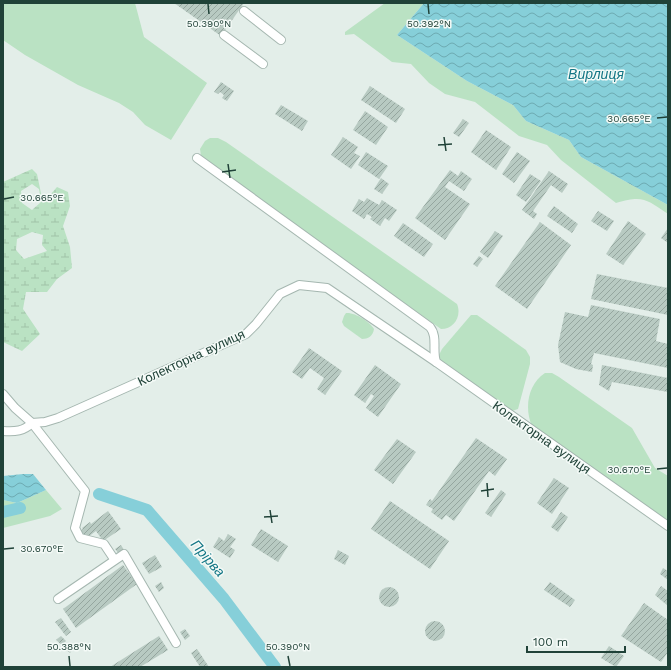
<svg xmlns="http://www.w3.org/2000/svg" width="671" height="670" font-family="'Work Sans',sans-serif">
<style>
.green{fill:#bae2c3}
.wetland{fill:url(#wetland-marsh);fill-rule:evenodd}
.water{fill:url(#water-waves)}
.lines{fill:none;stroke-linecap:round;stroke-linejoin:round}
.river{stroke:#86cfd9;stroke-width:12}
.building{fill:url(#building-hatch)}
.minor-casing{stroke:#a5b7b0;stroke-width:10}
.minor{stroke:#fff;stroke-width:8}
.ticks{fill:none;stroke:#204238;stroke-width:1.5}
.labels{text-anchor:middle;stroke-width:3;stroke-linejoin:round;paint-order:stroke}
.street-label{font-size:13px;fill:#204238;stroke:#f4faf7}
.water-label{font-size:14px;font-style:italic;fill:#137685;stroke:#f4faf7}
.ticks-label{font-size:10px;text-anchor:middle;fill:#204238;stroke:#f4faf7;stroke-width:3;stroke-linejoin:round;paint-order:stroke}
</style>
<defs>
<pattern id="wetland-marsh" width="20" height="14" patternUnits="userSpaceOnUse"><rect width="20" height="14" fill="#bae2c3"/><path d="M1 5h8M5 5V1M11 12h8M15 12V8" fill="none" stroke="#a0c3a8"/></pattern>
<pattern id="water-waves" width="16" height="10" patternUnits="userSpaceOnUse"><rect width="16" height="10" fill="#86cfd9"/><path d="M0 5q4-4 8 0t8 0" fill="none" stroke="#6daab1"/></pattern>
<pattern id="building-hatch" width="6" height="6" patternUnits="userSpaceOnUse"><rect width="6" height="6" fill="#b8cac2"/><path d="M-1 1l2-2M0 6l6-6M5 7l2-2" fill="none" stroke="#95a69f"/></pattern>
</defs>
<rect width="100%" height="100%" fill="#e3eee9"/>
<g class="green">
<polygon points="3,3 135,3 144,37 207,83 171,140 145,125 133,112 119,103 78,85 25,55 3,40"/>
<path d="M385 3H424L397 35 467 81 513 105 526 121 569 140 581 157 668 205V214C646 199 643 195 616 203L561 160 547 145 519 136 475 102 445 94 429 83 411 64 392 62 354 34 345 35V32Z"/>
<path d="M210 138H218L226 142 457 304C462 316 454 329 441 329L211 166 201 156 200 149 205 141Z"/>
<path d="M346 313C355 312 370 322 374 329 373 336 368 339 362 339L344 326 342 322 344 316Z"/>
<polygon points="471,315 477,315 526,350 530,357 530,364 518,409 512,411 508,409 440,361 439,355 442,349"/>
<path d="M545 373H552L559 377 632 428 655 468 668 476V521L532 426C524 408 528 384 545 373Z"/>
<polygon points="46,490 62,509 50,516 3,528 3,500 17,503"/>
</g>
<path class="wetland" d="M32 169 37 174 43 203 57 187 68 192 70 206 63 226 70 247 72 268 57 279 47 292H26L23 309 40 334 22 351 3 342V182ZM32 184 39 189 41 202 32 210 22 203 21 191ZM32 232 43 235 42 245 47 251 24 259 16 250 17 239Z"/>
<g class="water">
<polygon points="424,3 668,3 668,205 581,157 569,140 526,121 513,105 467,81 397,35"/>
<polygon points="23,474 33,474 46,490 17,503 3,500 3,476"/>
</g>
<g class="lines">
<g class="river">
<polyline points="99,494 147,510 224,599 275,667"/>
<polyline points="3,512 20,508"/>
</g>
</g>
<g class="building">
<polygon points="174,3 244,3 221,36"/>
<polygon points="221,82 234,91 227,101 222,98 224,95 220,92 218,94 214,92"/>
<polygon points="370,86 405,109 396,123 361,100"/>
<polygon points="281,105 308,121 302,131 275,114"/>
<polygon points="365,111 388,127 376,145 353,130"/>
<polygon points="463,119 469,123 459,137 453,133"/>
<polygon points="486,130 511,147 496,170 471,152"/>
<polygon points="343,137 358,147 354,153 360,156 351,169 331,155"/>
<polygon points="366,152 388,166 379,179 358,165"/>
<polygon points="517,152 530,161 514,183 502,174"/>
<polygon points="450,170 458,176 461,171 472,179 464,191 449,181 445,187 470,204 445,240 415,218"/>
<polygon points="549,171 568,184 562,193 551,185 533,211 537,214 534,219 522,210"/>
<polygon points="530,174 541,181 526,202 516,195"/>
<polygon points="381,178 389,184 382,194 374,189"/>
<polygon points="367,198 379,205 382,200 397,210 389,221 385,218 380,226 370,219 372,217 367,214 364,219 352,211 359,199 364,202"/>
<polygon points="554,206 578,224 572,233 547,216"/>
<polygon points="598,211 614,221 607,231 591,221"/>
<polygon points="628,221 646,234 623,265 606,254"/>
<polygon points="540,222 571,245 527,309 495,286"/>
<polygon points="403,223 433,244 424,257 394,236"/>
<polygon points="668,228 668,243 661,238"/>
<polygon points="495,231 503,236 488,258 480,252"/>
<polygon points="479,256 483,259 477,267 473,264"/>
<polygon points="597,274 668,288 668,315 591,299"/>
<polygon points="591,305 660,319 656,341 668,344 668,368 594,353 591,364 593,365 592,372 576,369 560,362 558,345 565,312 588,317"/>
<polygon points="309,348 342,371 325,395 317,389 324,378 310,368 302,379 292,372"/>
<polygon points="375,365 401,384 378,417 366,408 374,396 371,394 365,403 354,395"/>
<polygon points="602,365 668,378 668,392 612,382 609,391 599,385"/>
<polygon points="476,438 507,459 495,476 489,471 454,521 446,515 442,520 431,512 433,509 426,505 430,499 432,501"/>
<polygon points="397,439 416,452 393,484 374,470"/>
<polygon points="554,478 569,488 552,514 537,503"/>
<polygon points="501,490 506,494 491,517 485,513"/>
<polygon points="390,501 449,541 430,569 371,529"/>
<polygon points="108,511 121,529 103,541 96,531 88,537 86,534 84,536 80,531 83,529 82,528 90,522 91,524"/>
<polygon points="561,512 568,517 558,532 551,527"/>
<polygon points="261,529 288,546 278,562 251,545"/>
<polygon points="228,534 236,539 230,547 235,550 230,558 213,547 219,537 224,541"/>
<polygon points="121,545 124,550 119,554 115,549"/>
<polygon points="338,550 349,556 345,565 334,559"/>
<polygon points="155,555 162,567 149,574 142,563"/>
<polygon points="123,565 137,584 76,628 63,609"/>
<polygon points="663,568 668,571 668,580 660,574"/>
<polygon points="161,582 164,588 159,592 155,586"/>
<polygon points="550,582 575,600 570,607 544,590"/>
<polygon points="661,586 668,591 668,606 655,595"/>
<circle cx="389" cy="597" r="10"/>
<polygon points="644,603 668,620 668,652 661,662 621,636"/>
<polygon points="61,618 71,632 66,636 55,622"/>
<circle cx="435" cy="631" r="10"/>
<polygon points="185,629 190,636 185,640 180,632"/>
<polygon points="61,636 66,641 62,645 56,640"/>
<polygon points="159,636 168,650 140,667 110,667"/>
<polygon points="71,643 75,647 70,653 65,649"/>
<polygon points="609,646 624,656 616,667 601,658"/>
<polygon points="197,649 209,667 200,667 191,653"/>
</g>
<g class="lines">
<defs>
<g id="minor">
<polyline points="244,11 281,40"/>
<polyline points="224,35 263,64"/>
<path d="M197 158 430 327C438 337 432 350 436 362L668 526"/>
<polyline points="3,394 15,408 32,423 85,491 75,528 80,538 104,544 114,559"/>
<polyline points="32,423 45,422 58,418 246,334 256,324 280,294 299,285 327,288 436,362"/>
<path d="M3 431C15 432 24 431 32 423"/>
<polyline points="58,599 124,554 176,643"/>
</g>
</defs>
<use href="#minor" class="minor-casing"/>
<use href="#minor" class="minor"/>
</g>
<path class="ticks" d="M208 4 209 14M428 4 429 14M657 118 667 117M444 137 446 151M438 145 452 144M228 164 230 178M222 172 236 170M4 199 14 197M657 469 667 468M487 483 488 497M481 491 494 489M270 510 272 523M264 517 278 516M4 549 14 548M69 656 70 666M288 656 290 666"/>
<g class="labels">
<g class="street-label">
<text transform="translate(191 357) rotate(-25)" y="5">Колекторна вулиця</text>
<text transform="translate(542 437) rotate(35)" y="5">Колекторна вулиця</text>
</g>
<g class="water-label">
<text x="596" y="79">Вирлиця</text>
<text transform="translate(208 558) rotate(49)" y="5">Прірва</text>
</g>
</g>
<g class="ticks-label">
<text x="209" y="27">50.390°N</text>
<text x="429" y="27">50.392°N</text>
<text x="629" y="122">30.665°E</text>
<text x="42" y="201">30.665°E</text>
<text x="629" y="473">30.670°E</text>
<text x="42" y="552">30.670°E</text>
<text x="69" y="650">50.388°N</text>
<text x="288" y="650">50.390°N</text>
</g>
<rect width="671" height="670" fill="none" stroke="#204238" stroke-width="8"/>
<path d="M527 646v6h98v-6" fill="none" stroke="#204238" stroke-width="2"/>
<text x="533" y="646" font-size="12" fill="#204238" stroke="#f4faf7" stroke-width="3" paint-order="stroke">100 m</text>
</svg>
